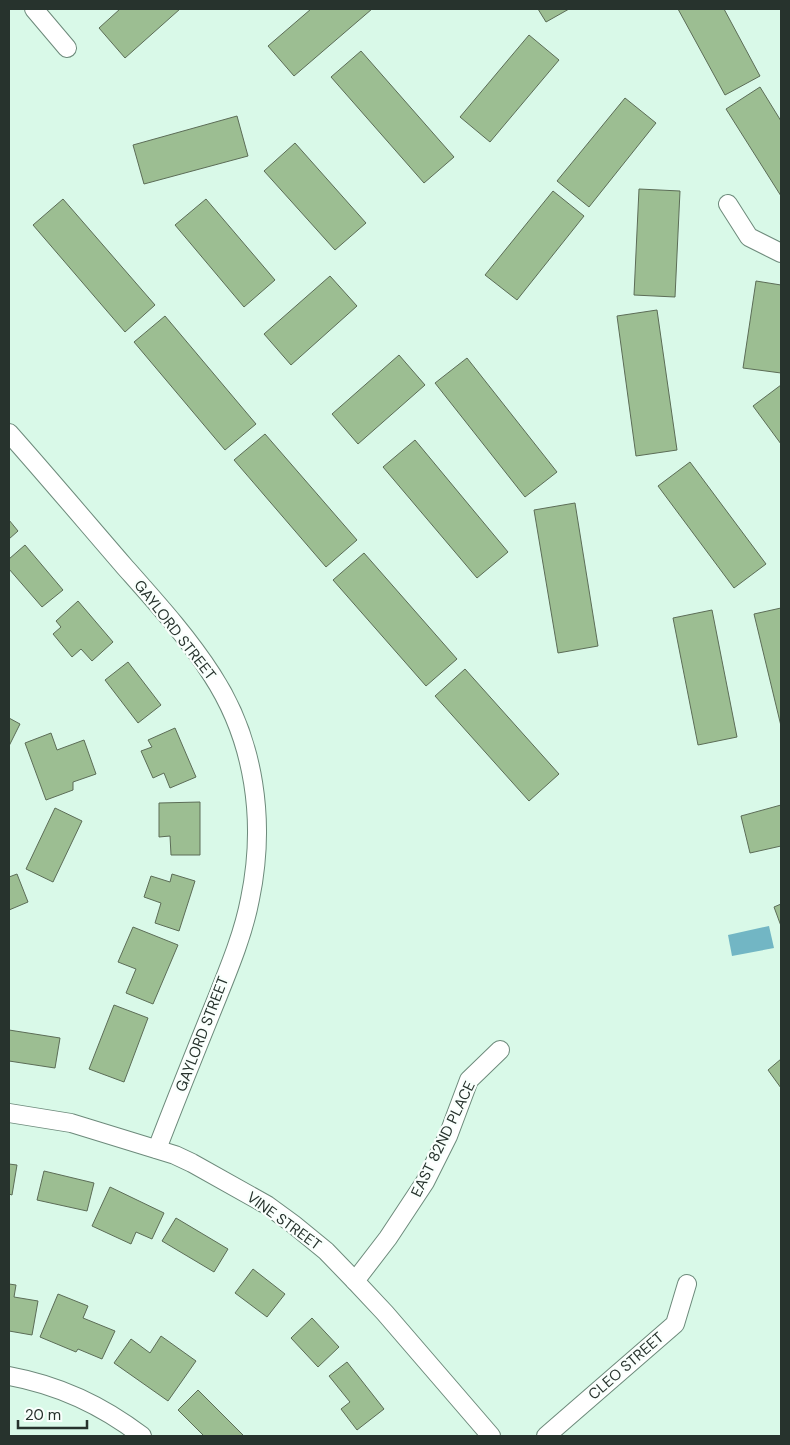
<svg xmlns="http://www.w3.org/2000/svg" width="790" height="1445" font-family="'DM Sans',sans-serif">
<style>
.water{fill:#72b6c4}
.building{fill:#9cbe92;stroke:#5c6d57}
.lines{fill:none;stroke-linecap:round;stroke-linejoin:round}
.minor-casing{stroke:#6d8a7b;stroke-width:20}
.minor{stroke:#fff;stroke-width:18}
.labels{text-anchor:middle;stroke-width:4.5;stroke-linejoin:round;paint-order:stroke}
.street-label{font-size:15px;fill:#27332d;stroke:#f9fffc}
</style>
<rect width="100%" height="100%" fill="#d9f9e8"/>
<polygon class="water" points="769,926 774,948 732,956 728,935"/>
<g class="building">
<polygon points="120,9 180,9 125,58 99,28"/>
<polygon points="311,9 372,9 294,76 268,46"/>
<polygon points="538,9 569,9 546,22"/>
<polygon points="678,9 724,9 760,76 725,95"/>
<polygon points="529,35 559,60 490,142 460,117"/>
<polygon points="361,51 454,157 424,183 331,77"/>
<polygon points="760,87 781,121 781,196 726,109"/>
<polygon points="625,98 656,123 589,207 557,181"/>
<polygon points="237,116 248,156 144,184 133,145"/>
<polygon points="295,143 366,223 335,250 264,171"/>
<polygon points="639,189 680,191 675,297 634,295"/>
<polygon points="553,191 584,216 517,300 485,275"/>
<polygon points="63,199 155,305 125,332 33,225"/>
<polygon points="206,199 275,280 244,307 175,225"/>
<polygon points="330,276 357,306 291,365 264,334"/>
<polygon points="756,281 781,285 781,373 743,368"/>
<polygon points="657,310 677,450 636,456 617,316"/>
<polygon points="165,316 256,424 225,450 134,342"/>
<polygon points="399,355 425,385 358,444 332,414"/>
<polygon points="467,358 557,472 525,497 435,383"/>
<polygon points="781,385 781,444 753,406"/>
<polygon points="265,434 357,540 326,567 234,460"/>
<polygon points="415,440 508,552 477,578 383,467"/>
<polygon points="690,462 766,564 734,588 658,486"/>
<polygon points="575,503 598,646 558,653 534,510"/>
<polygon points="9,520 18,531 9,539"/>
<polygon points="25,545 63,590 42,607 9,569 9,559"/>
<polygon points="364,553 457,659 426,686 333,580"/>
<polygon points="78,601 113,642 92,661 81,649 72,657 53,634 61,627 56,621"/>
<polygon points="781,608 781,726 754,614"/>
<polygon points="712,610 737,737 698,745 673,618"/>
<polygon points="128,662 161,705 138,723 105,680"/>
<polygon points="465,669 559,774 529,801 435,696"/>
<polygon points="9,718 20,724 9,746"/>
<polygon points="175,728 196,777 170,788 164,773 153,778 141,751 152,747 148,740"/>
<polygon points="51,733 57,750 84,740 96,774 73,782 73,790 46,800 25,743"/>
<polygon points="200,802 200,855 171,855 170,836 159,837 159,803"/>
<polygon points="781,805 781,846 750,853 741,816"/>
<polygon points="55,808 82,821 53,882 26,869"/>
<polygon points="17,874 28,902 9,910 9,877"/>
<polygon points="172,874 195,881 179,931 155,923 161,903 144,897 151,876 170,882"/>
<polygon points="781,904 781,926 774,907"/>
<polygon points="133,927 178,945 153,1004 126,993 136,969 118,962"/>
<polygon points="114,1005 148,1018 124,1082 89,1069"/>
<polygon points="9,1030 60,1038 55,1068 9,1061"/>
<polygon points="781,1059 781,1088 768,1070"/>
<polygon points="9,1164 17,1165 12,1195 9,1194"/>
<polygon points="44,1171 94,1183 87,1211 37,1200"/>
<polygon points="110,1187 164,1213 152,1239 136,1232 131,1244 92,1226"/>
<polygon points="176,1218 228,1249 214,1272 162,1241"/>
<polygon points="253,1269 285,1294 267,1317 235,1293"/>
<polygon points="9,1284 16,1285 14,1297 38,1301 32,1335 9,1331"/>
<polygon points="58,1294 88,1306 83,1318 115,1331 102,1359 78,1349 76,1352 40,1337"/>
<polygon points="312,1318 339,1347 318,1367 291,1338"/>
<polygon points="161,1336 196,1361 168,1401 114,1363 131,1339 150,1353"/>
<polygon points="347,1362 384,1409 357,1430 341,1409 350,1402 329,1376"/>
<polygon points="198,1390 243,1435 242,1436 204,1436 178,1410"/>
</g>
<g class="lines">
<defs>
<g id="minor">
<polyline points="34,9 67,48"/>
<polyline points="728,204 749,237 781,253"/>
<path d="M9 433C48 477 86 522 124 566 155 601 187 636 212 675 255 741 266 822 250 899 243 936 227 973 213 1008 194 1055 175 1102 157 1149"/>
<polyline points="9,1113 71,1123 175,1155 192,1163 267,1205 293,1224 326,1251 355,1281 385,1313 491,1436"/>
<polyline points="355,1281 388,1238 425,1182 448,1136 469,1080 500,1050"/>
<path d="M9 1376C58 1385 103 1406 142 1436"/>
<polyline points="546,1436 675,1324 687,1284"/>
</g>
</defs>
<use href="#minor" class="minor-casing"/>
<use href="#minor" class="minor"/>
</g>
<g class="labels">
<g class="street-label">
<text transform="translate(175 630) rotate(52)" y="5">GAYLORD STREET</text>
<text transform="translate(202 1034) rotate(-69)" y="5">GAYLORD STREET</text>
<text transform="translate(443 1139) rotate(-64)" y="5">EAST 82ND PLACE</text>
<text transform="translate(284 1221) rotate(36)" y="5">VINE STREET</text>
<text transform="translate(626 1366) rotate(-41)" y="5">CLEO STREET</text>
</g>
</g>
<rect width="790" height="1445" fill="none" stroke="#27332d" stroke-width="20"/>
<path d="M18 1420v8h69v-8" fill="none" stroke="#27332d" stroke-width="2.5"/>
<text x="25" y="1420" font-size="15" fill="#27332d" stroke="#f9fffc" stroke-width="4" paint-order="stroke">20 m</text>
</svg>
